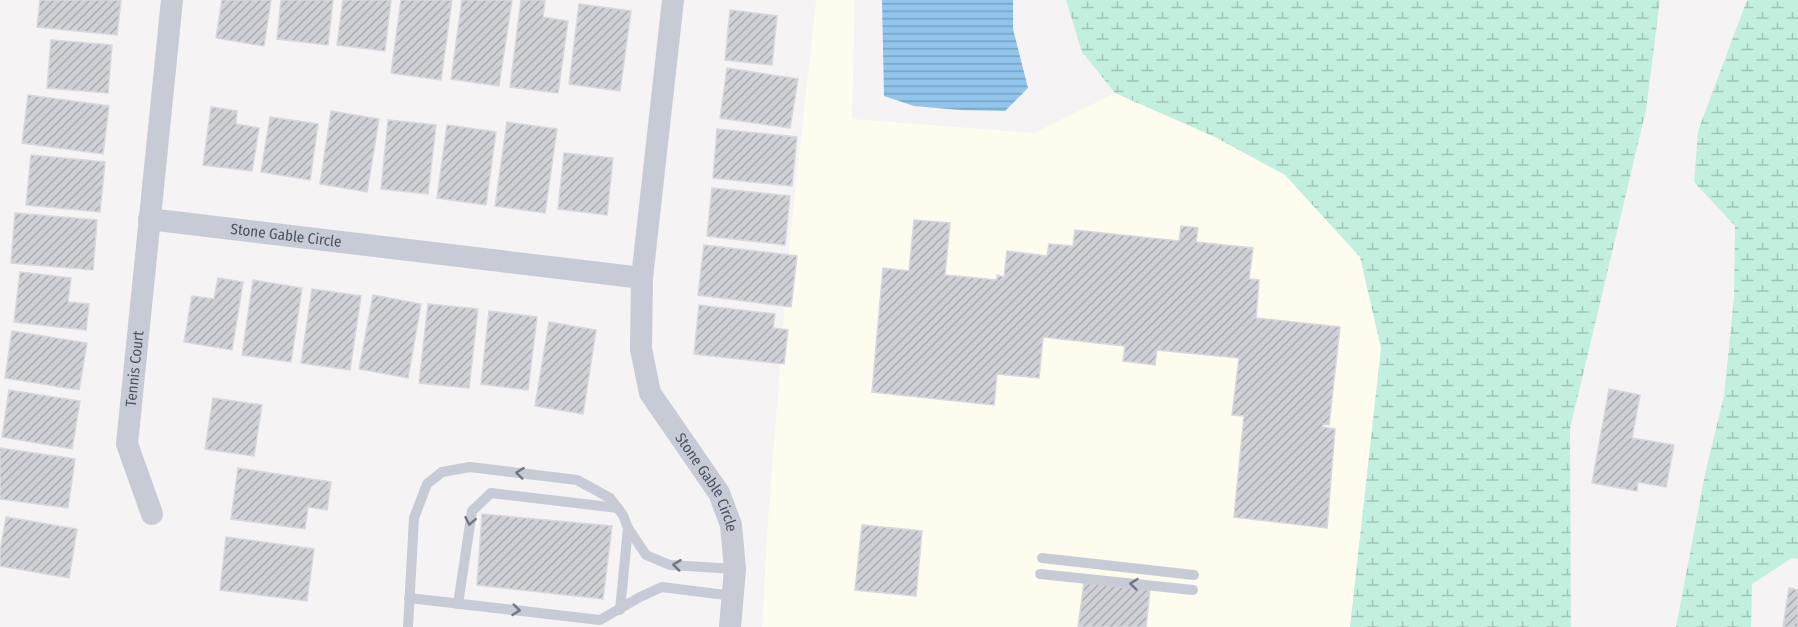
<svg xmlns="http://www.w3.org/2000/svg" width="1798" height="627" font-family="'Fira Sans Condensed',sans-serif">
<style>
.commercial{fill:#fdfcef}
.wetland{fill:url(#wetland-marsh)}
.water{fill:url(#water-rules)}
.building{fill:url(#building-hatch);stroke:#d7d7dd;stroke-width:1.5}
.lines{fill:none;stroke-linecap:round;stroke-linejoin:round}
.service{stroke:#c7cbd6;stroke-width:10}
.minor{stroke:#c7cbd6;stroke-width:22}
.oneway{stroke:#707683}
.labels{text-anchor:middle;stroke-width:4.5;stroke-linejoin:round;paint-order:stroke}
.street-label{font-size:15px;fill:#4a5160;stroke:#fff}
</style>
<defs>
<pattern id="wetland-marsh" width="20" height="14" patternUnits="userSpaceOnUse" patternTransform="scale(1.5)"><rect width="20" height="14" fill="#c3f0de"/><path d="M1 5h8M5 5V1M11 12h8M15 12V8" fill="none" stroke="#a0c5b7"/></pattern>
<pattern id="water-rules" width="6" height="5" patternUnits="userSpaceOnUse" patternTransform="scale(1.5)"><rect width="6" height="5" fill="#91c5ec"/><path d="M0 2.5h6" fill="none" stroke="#78a2c3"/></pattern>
<pattern id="building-hatch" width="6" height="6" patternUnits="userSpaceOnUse" patternTransform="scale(1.5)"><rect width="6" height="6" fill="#cfd1d7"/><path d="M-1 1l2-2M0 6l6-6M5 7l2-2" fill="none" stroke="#aaacb2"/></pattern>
</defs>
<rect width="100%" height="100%" fill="#f5f3f3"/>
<polygon class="commercial" points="816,0 855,0 852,119 1034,133 1115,93 1215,137 1285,175 1360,257 1381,348 1350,627 762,627 767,534 790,238"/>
<g class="wetland">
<polygon points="1066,0 1660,0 1646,110 1570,429 1571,627 1350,627 1381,348 1360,257 1285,175 1215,137 1115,93 1082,52"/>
<polygon points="1747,0 1798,0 1798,559 1792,558 1752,584 1751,627 1676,627 1705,474 1724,396 1734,298 1735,226 1694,182 1698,131"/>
</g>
<polygon class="water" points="882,0 1013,0 1013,29 1028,88 1005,111 960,110 914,106 884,96"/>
<g class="building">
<polygon points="40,0 121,0 117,35 37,27"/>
<polygon points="222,0 271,0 264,46 216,38"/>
<polygon points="281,0 333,0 328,45 277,39"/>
<polygon points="343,0 391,0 385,51 337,45"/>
<polygon points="401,0 452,0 441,80 391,73"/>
<polygon points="462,0 512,0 499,86 451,79"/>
<polygon points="521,0 545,0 543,17 568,21 558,93 510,87"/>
<polygon points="579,4 631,11 620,91 569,84"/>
<polygon points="730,10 777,16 772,65 725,60"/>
<polygon points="51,40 112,45 108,93 47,88"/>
<polygon points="727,68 798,79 790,128 720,118"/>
<polygon points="28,95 109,106 103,154 22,143"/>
<polygon points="211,107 237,111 236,124 259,128 252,171 203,165"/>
<polygon points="331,111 379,119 367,192 320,184"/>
<polygon points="270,117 318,124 310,180 261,172"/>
<polygon points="388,120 436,125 428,194 381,189"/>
<polygon points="507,122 557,129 545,213 495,206"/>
<polygon points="447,125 496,132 486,205 437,198"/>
<polygon points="717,129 797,137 792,186 713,178"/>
<polygon points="564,153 613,158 607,215 558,209"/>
<polygon points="31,155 105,162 100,212 26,205"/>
<polygon points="712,188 790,196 785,245 707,236"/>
<polygon points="15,213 97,220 93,270 11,263"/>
<polygon points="914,220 950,223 945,275 997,280 997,275 1004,277 1007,251 1047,256 1049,244 1073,246 1075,230 1179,241 1181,226 1198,228 1196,242 1253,248 1249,279 1259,280 1256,318 1340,327 1329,425 1323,424 1323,427 1335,429 1327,528 1234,517 1244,416 1232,415 1239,358 1157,350 1155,365 1123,361 1125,346 1043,337 1039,378 997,374 994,405 872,392 883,268 909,271"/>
<polygon points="704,245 797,256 791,307 698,295"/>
<polygon points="20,272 71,278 68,302 89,304 86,330 14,322"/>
<polygon points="218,278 243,282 232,350 184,342 192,296 214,299"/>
<polygon points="253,280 302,288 291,362 242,355"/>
<polygon points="312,289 361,296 350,370 301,363"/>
<polygon points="373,295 421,304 408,378 359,369"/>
<polygon points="428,304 478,309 469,388 419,383"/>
<polygon points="699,305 775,314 773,328 788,330 784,364 694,354"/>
<polygon points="489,311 537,317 528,390 481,384"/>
<polygon points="549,322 596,330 583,414 535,406"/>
<polygon points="12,331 87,343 79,390 5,378"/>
<polygon points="1609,389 1640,395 1632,438 1674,445 1666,487 1638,482 1637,491 1592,483"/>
<polygon points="9,390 80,401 72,449 2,437"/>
<polygon points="213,398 262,405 254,456 205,449"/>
<polygon points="0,448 75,459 68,508 0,499"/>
<polygon points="238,468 331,482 327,510 308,507 305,529 231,519"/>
<polygon points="482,514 612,526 603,599 477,585"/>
<polygon points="6,517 77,529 69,578 0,566 0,552"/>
<polygon points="862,525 922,531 916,596 855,590"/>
<polygon points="226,537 314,549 307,601 220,590"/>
<polygon points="1084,583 1150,590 1146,627 1078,627"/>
<polygon points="1789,588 1798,590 1798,627 1783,627"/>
</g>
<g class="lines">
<g class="service">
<polyline points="1042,558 1194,575"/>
<polyline points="1040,574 1193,590"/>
<polyline points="409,598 600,620 640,597 662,587 733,596"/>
<polyline points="458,604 472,511 491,493 618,508"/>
<polyline points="620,610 628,528"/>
<polyline points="408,627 414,518 427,484 442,472 470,467 577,480 610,498 623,515 628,528 646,555 670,565 735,569"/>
</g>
<g class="minor">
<path id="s1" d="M673 0 642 278 641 349 650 393 719 493 731 525 735 569 730 627"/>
<path id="s2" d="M149 219 642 278"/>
<path id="s3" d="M152 514 127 444 172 0"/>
</g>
</g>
<defs><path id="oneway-chevron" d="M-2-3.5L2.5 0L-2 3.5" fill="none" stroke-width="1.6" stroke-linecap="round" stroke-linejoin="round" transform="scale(1.5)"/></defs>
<g class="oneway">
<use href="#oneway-chevron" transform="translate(520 473) rotate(-173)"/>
<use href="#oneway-chevron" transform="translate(470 521) rotate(101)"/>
<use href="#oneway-chevron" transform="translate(677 565) rotate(-173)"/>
<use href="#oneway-chevron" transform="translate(1134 584) rotate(-174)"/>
<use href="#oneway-chevron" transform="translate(516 610) rotate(6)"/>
</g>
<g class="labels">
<g class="street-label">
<text dy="5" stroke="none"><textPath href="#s2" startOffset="138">Stone Gable Circle</textPath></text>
<text dy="5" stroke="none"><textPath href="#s3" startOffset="150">Tennis Court</textPath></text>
<text dy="5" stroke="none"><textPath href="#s1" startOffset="502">Stone Gable Circle</textPath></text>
</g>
</g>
</svg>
